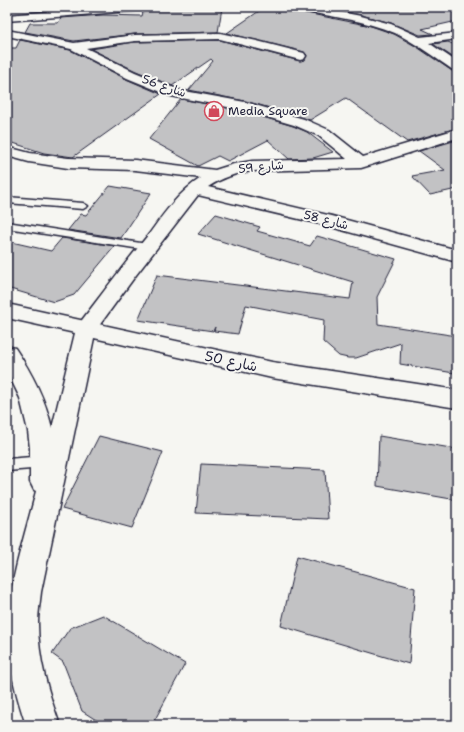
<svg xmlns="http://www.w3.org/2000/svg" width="464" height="732" font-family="'Shantell Sans','Playpen Sans Arabic',sans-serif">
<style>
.building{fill:#c2c2c4;stroke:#22223b}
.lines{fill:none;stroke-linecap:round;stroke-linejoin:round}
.lane-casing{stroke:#22223b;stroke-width:3}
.street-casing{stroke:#22223b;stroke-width:3}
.secondary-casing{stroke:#22223b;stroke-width:3}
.lane{fill:#f6f6f2;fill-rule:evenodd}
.street{fill:#f6f6f2;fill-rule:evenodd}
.secondary{fill:#f6f6f2;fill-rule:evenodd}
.labels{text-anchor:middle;stroke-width:4;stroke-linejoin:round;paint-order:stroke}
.far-street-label{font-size:12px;fill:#22223b;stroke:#f6f6f2}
.far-poi-label{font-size:12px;fill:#22223b;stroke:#f6f6f2;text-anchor:start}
.street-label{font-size:14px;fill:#22223b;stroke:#f6f6f2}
</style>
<rect width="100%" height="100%" fill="#f6f6f2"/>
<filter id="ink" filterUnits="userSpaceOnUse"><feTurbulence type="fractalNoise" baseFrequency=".025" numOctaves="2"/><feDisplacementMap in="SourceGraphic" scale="8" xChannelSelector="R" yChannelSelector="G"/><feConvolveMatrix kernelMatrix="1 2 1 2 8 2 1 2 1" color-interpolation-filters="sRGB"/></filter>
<g filter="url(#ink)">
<g class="building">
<polygon points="149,7 222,8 218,32 135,34 74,41 25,32 30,23 58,23 61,18 103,15 142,16 143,12"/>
<polygon points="265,7 290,7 296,11 371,26 394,34 417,47 452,71 457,72 457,128 407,142 346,98 310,120 245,101 189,90 213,61 211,59 172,86 136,71 91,49 135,42 220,40 300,61 305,60 307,55 304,52 227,33"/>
<polygon points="322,7 457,7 457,21 422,29 433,34 420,35 391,23 361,15"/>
<polygon points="20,40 70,50 126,79 161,94 73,157 44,153 7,141 7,48 16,48"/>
<polygon points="448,42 457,46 457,60 433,44"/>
<polygon points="181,99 243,111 293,126 307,132 333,152 313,158 289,159 268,140 228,161 218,156 198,166 149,139"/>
<polygon points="457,140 457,189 430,195 412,176 445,170 419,151"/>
<polygon points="110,186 151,193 121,238 68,230 81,214 86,215"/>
<polygon points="216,214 260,227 257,231 310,246 317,236 396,259 377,297 378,324 457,336 457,362 453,361 454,373 400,364 401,343 356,358 348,358 339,356 323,342 324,320 246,305 238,334 214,331 215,327 213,331 138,320 157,275 350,299 353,282 198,234"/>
<polygon points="62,238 115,246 74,295 54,302 7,288 7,241 51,251"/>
<polygon points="99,436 163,452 132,528 62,509"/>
<polygon points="379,436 457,449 457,500 377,486"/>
<polygon points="201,464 325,470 328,519 196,513"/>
<polygon points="297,556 415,588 409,664 281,626"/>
<polygon points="103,615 185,664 152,725 104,725 82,711 63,662 52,654 70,628"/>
</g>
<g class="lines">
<defs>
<g id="lane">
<polygon points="7,197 83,203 88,206 83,209 7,203"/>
<polygon points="7,222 147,244 152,247 147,250 7,228"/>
<polygon points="44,456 49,457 51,462 49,467 44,468 7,471 7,459"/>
</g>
<g id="street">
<path d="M291 7H314L361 16 391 24 420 37 457 33V39L429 43 457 62V71L453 70C434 57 416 43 395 33 364 20 329 16 296 10Z"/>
<path d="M7 30 74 43 135 35 220 33 257 41 304 53 306 56 304 59 300 60 220 39 135 41 86 48 135 72 179 90 245 102 304 119 329 130 363 157 457 129V138L361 168 252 171C235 173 222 178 208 187L332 216 457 250V262L320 224 198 195 136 275 93 334 86 336 79 334 76 329 79 324C102 294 125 263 149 234 164 213 179 192 201 178L135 170 68 168 29 162 7 156V147L30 153 68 158 135 160 215 170 234 164 252 161 347 159 319 136 294 125 243 110 171 96 127 78 71 49 7 36Z"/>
</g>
<g id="secondary">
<polygon points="105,7 148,7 143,10 7,21 7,15"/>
<path d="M7 304 272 362 457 390V408L272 378 94 338 41 592C40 602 38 612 38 623 38 658 48 692 60 725H26C15 692 5 655 8 620 10 578 26 532 36 491L34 490 30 482V448L28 431 20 398 7 371V346L15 348C32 373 45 398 52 428L75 333 7 318Z"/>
</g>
</defs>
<use href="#lane" class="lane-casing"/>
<use href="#street" class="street-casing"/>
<use href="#secondary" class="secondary-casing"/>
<use href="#lane" class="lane"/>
<use href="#street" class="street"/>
<use href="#secondary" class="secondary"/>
</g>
</g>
<defs>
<symbol id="shop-ring" viewBox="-11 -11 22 22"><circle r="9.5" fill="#f6f6f2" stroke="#d1495b" stroke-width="1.5"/><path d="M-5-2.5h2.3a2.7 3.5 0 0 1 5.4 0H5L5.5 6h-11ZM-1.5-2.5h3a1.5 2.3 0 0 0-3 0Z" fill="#d1495b"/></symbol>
</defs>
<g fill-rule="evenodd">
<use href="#shop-ring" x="203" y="100" width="22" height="22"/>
</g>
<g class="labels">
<g class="far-street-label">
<text transform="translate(164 86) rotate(19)" y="4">شارع 56</text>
<text transform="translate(261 167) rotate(-5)" y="4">شارع 59</text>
<text transform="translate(326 220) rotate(14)" y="4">شارع 58</text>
</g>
<g class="far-poi-label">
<text x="228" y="115">Media Square</text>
</g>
<g class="street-label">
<text transform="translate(231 361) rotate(12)" y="5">شارع 50</text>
</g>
</g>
<rect width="464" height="732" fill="none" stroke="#f6f6f2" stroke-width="24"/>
<rect x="12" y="12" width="440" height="708" fill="none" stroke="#22223b" stroke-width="1.5" filter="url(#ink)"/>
</svg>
